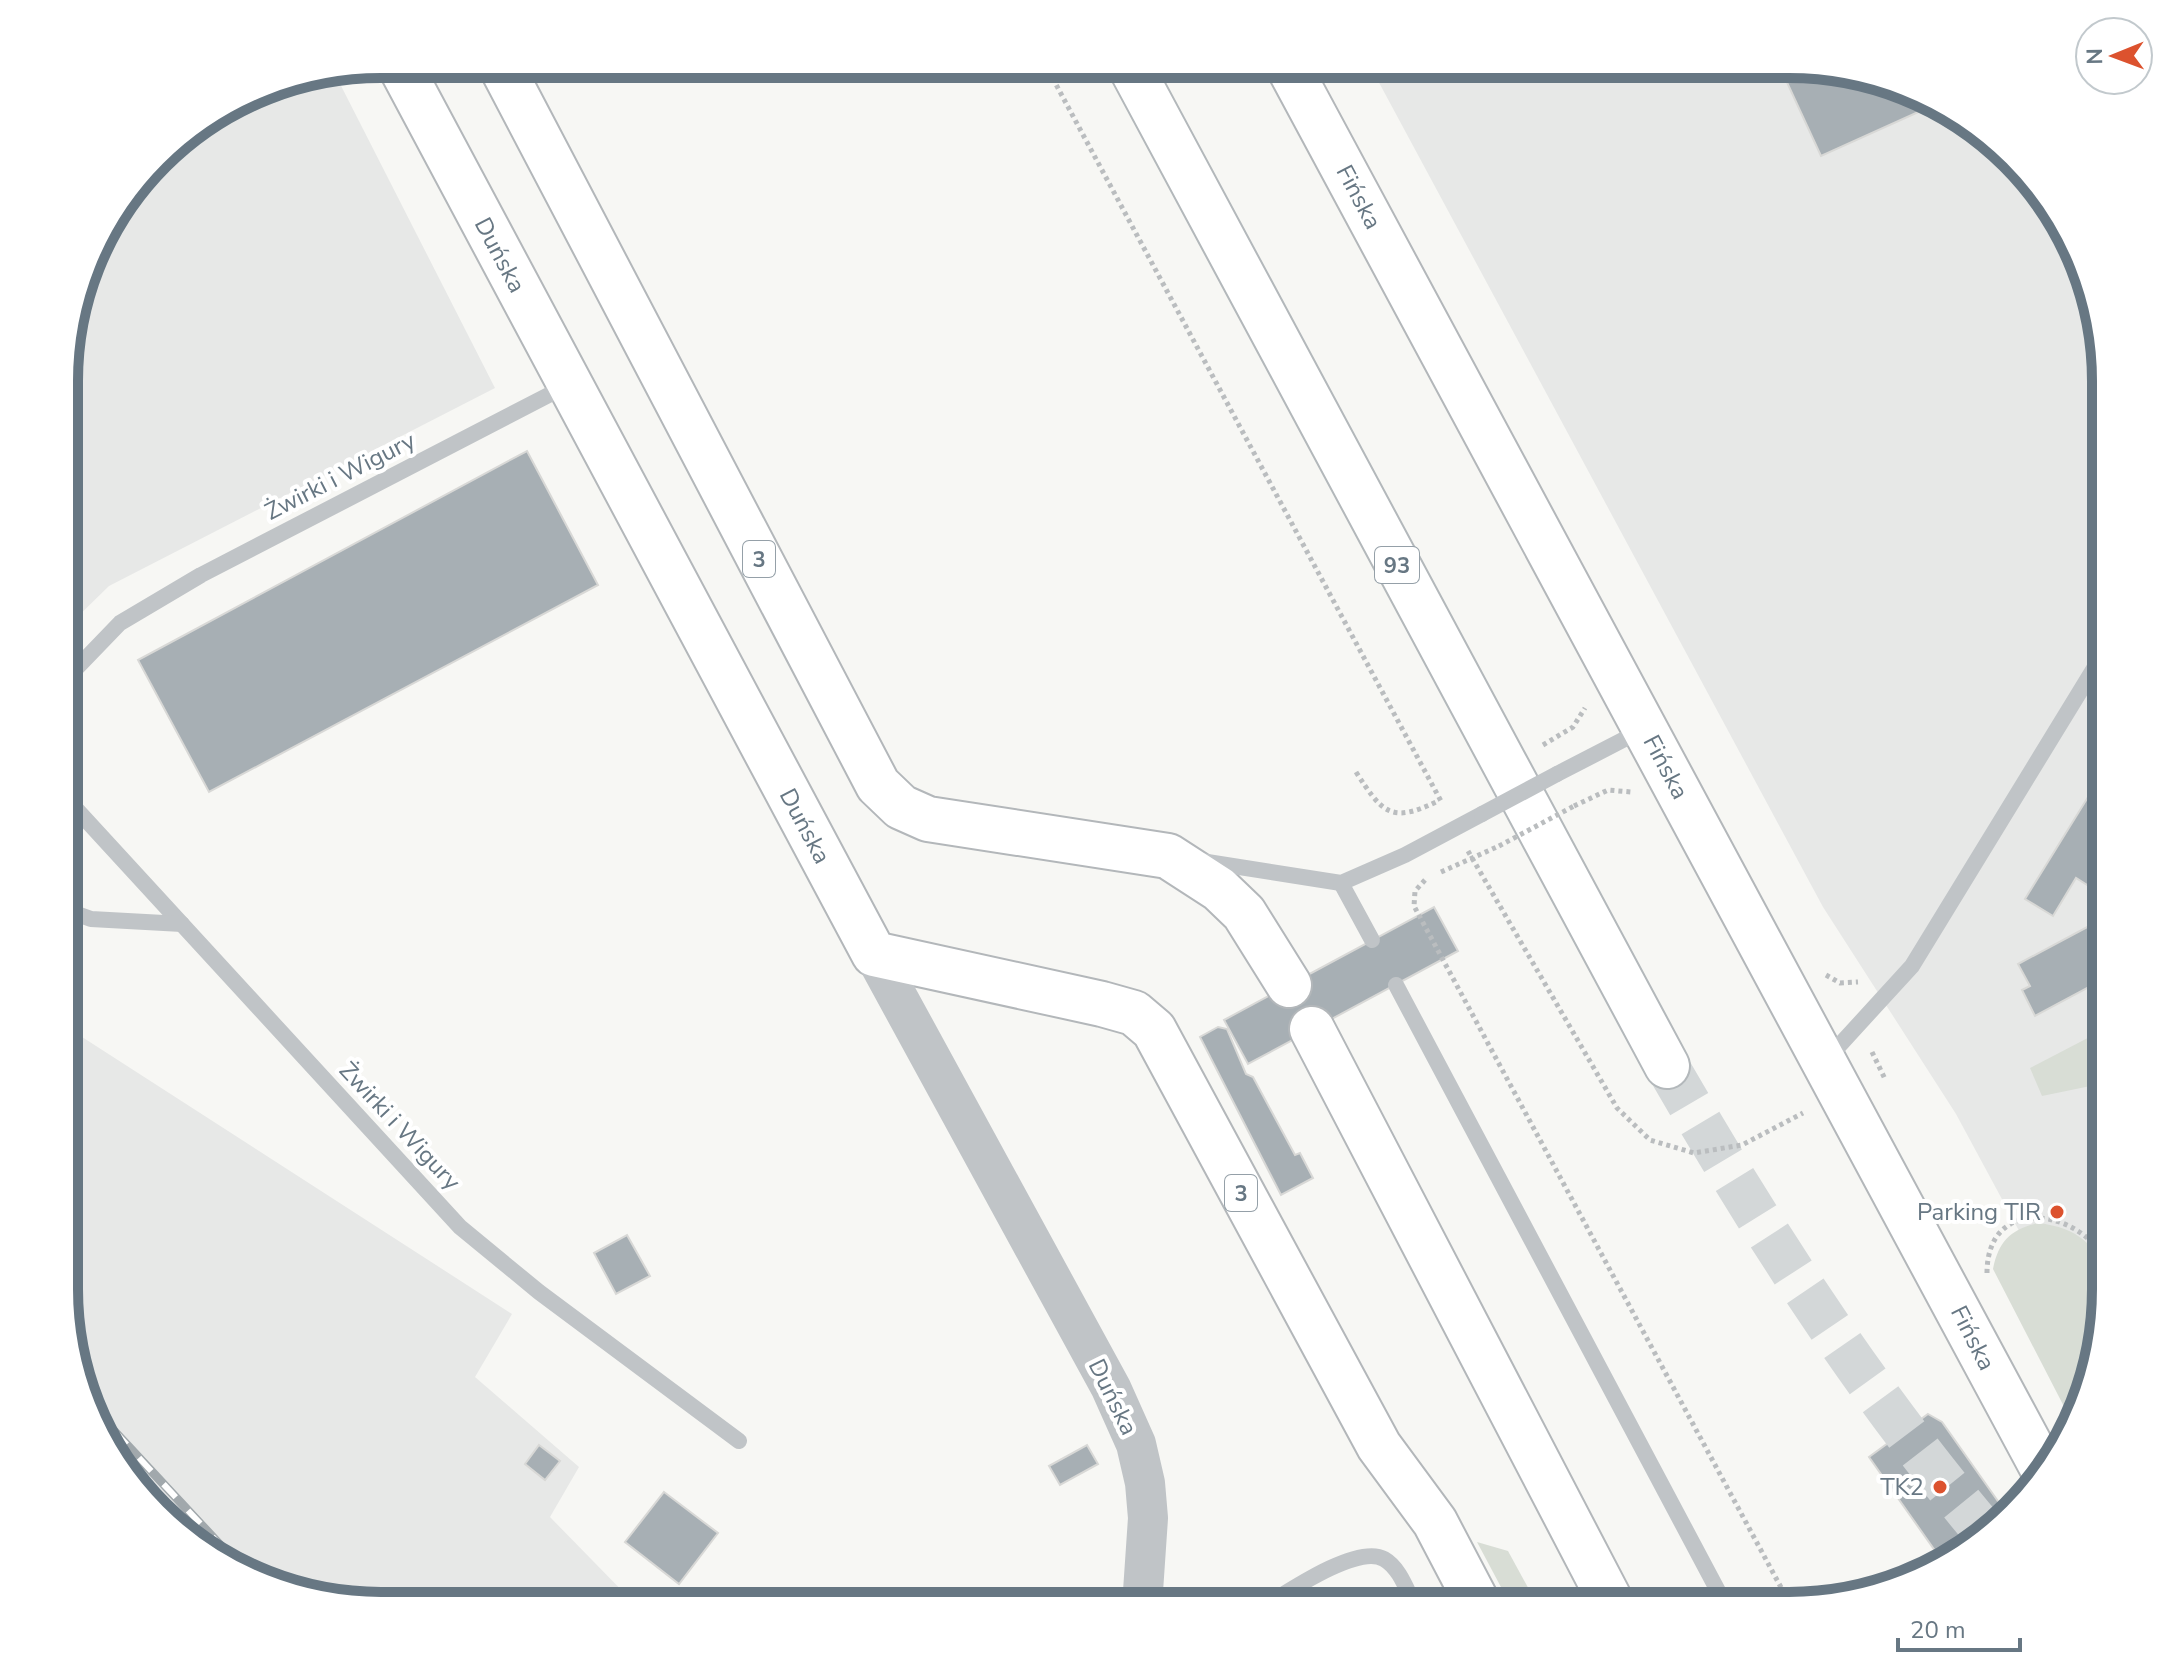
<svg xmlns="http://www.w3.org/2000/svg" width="2170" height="1670" font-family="'Nunito Sans',sans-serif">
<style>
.built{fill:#e7e8e7}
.green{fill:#d8ddd5}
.building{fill:#a7afb4;stroke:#d8d8d6;stroke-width:2}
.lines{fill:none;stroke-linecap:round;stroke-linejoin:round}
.primary-tunnel{stroke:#d3d7d8;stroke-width:44;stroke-dasharray:44 22;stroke-linecap:butt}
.primary-casing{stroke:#b3b8bb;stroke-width:48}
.trunk-casing{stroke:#b3b7ba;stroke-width:48}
.path{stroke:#babdbf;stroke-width:5;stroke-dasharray:4 4;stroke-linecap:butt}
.service{stroke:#c0c4c7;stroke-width:16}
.tertiary{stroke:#c0c4c7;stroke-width:40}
.primary{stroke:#fff;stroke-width:44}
.trunk{stroke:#fff;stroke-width:44}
.rail-casing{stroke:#a1a8ac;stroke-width:9}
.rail{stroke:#fff;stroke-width:6;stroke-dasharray:18;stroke-linecap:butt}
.path-bridge{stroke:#babdbf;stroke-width:5;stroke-dasharray:4 4;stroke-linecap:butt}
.service-bridge{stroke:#c0c4c7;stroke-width:16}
.poi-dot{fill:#dc522e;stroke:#fff;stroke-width:3}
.labels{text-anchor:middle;stroke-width:8;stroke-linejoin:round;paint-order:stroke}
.shield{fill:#fff;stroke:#95a0a8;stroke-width:2}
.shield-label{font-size:22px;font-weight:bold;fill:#677783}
.street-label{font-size:24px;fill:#677783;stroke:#fff}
.poi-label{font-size:24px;fill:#677783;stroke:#fff;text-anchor:end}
.rim{fill:none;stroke:#677783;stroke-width:10}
</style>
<rect width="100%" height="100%" fill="#f7f7f4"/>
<g class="built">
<polygon points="1369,64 1809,65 1910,88 1998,142 2074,241 2106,380 2105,1310 2086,1355 1956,1114 1823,907"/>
<polygon points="334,72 495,388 109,586 66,628 67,339 106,223 172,142 279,81"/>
<polygon points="65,1026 512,1314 475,1377 579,1467 550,1517 636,1605 361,1605 260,1582 172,1528 97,1430 65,1310"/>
</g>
<g class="green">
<polygon points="2105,1029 2105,1083 2042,1096 2030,1068"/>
<path d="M2038 1223C2143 1235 2098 1343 2082 1411L2073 1424 1993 1269C1999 1240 2011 1230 2038 1223Z"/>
<polygon points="1477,1542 1508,1551 1538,1606 1511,1606"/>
</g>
<g class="building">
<polygon points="1779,65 1809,65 1910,88 1936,104 1821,156"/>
<polygon points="527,451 598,585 209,792 138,660"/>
<polygon points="2093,789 2106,797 2106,828 2097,843 2106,848 2106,897 2076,878 2053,916 2025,899"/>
<polygon points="1434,907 1458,951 1248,1064 1224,1020"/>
<polygon points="2106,917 2106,978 2035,1016 2022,990 2030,986 2018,964"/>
<polygon points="1218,1027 1227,1029 1246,1074 1253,1077 1295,1155 1300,1153 1313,1178 1281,1195 1200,1037"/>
<polygon points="627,1235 650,1276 616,1294 594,1253"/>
<polygon points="1928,1414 1942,1422 2007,1514 1943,1562 1869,1457"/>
<polygon points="539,1445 560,1461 545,1480 525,1464"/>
<polygon points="1087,1445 1098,1464 1060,1485 1049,1466"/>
<polygon points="664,1492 718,1533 679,1584 625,1542"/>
</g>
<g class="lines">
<path class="primary-tunnel" d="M1667 1066C1762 1230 1862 1387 1984 1531"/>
<defs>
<polyline id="primary" points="1129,64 1667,1066"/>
<g id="trunk">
<polyline points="399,64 874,954 1102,1004 1134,1013 1154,1030 1379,1446 1435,1522 1479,1606"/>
<polyline points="500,64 878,785 901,807 928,819 1168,856 1219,889 1244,913 1289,985"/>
<polyline points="1287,64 2044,1471"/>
<polyline points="1312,1029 1613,1606"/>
</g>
</defs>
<use href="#primary" class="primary-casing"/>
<use href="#trunk" class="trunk-casing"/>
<g class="path">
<polyline points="1045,64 1442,803"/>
<polyline points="1543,745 1573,727 1585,708"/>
<path d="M1356 772C1382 812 1390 824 1436 802"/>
<polyline points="1574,806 1608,790 1631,792"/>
<polyline points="1468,851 1617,1108 1650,1140 1694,1153 1742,1145 1803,1113"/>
<polyline points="1441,872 1499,846"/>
<polyline points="1425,880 1415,891 1414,906 1791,1606"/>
<polyline points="1826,975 1840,983 1858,982"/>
<polyline points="1872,1052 1885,1079"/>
<path d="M1987 1273C1987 1197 2073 1207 2105 1258"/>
</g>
<g class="service">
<polyline points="66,679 120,623 201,575 568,385"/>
<polyline points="1557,774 1644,729"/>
<polyline points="66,798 460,1227 539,1292 739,1441"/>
<polyline points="1201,861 1341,883 1405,855 1482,814"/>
<polyline points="1341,883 1372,940"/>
<polyline points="66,910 91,919 182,924"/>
<polyline points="1396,985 1726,1606"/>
<polyline points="1826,1060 1912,966 2106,649"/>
<path d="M1265 1606C1289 1591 1358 1544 1384 1559 1400 1568 1407 1591 1415 1606"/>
</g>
<polyline class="tertiary" points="874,954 1111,1388 1136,1444 1145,1483 1148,1518 1142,1606"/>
<use href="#primary" class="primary"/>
<use href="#trunk" class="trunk"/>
<defs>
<polyline id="rail" points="90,1405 248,1575"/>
</defs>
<use href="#rail" class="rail-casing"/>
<use href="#rail" class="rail"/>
<polyline class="path-bridge" points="1499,846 1574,806"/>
<polyline class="service-bridge" points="1482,814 1557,774"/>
</g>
<g class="poi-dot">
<circle cx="2057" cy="1212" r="8"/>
<circle cx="1940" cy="1487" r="8"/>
</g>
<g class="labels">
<g class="shield">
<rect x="743" y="541" width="32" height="36" rx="6"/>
<rect x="1375" y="547" width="44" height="36" rx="6"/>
<rect x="1225" y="1175" width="32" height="36" rx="6"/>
</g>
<g class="shield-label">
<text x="759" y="567">3</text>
<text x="1397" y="573">93</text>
<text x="1241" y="1201">3</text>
</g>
<g class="street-label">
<text transform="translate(1359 197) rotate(62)" y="8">Fińska</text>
<text transform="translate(500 255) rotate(62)" y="8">Duńska</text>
<text transform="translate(340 476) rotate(-27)" y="8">Żwirki i Wigury</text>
<text transform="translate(1666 767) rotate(62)" y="8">Fińska</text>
<text transform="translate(805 826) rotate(62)" y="8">Duńska</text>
<text transform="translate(400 1126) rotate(47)" y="8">Żwirki i Wigury</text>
<text transform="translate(1973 1338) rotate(63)" y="8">Fińska</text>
<text transform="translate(1113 1397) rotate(64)" y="8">Duńska</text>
</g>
<g class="poi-label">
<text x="2041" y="1220">Parking TIR</text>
<text x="1924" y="1495">TK2</text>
</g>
</g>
<path d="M0 0H2170V1670H0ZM381 78H1789A303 303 0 0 1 2092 381V1289A303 303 0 0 1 1789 1592H381A303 303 0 0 1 78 1289V381A303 303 0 0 1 381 78Z" fill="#fff" fill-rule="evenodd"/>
<path class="rim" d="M381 78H1789A303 303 0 0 1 2092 381V1289A303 303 0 0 1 1789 1592H381A303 303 0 0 1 78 1289V381A303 303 0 0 1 381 78Z"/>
<g transform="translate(2114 56) rotate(269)"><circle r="38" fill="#ffffff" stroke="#c2c9cd" stroke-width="2"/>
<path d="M0-6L14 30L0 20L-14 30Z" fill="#dc522e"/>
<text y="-12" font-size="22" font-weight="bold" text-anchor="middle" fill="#677783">N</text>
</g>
<path d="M1898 1638v12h122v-12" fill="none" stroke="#677783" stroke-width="4"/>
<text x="1910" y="1638" font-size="24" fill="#677783" stroke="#ffffff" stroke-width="6" paint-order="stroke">20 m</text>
</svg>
